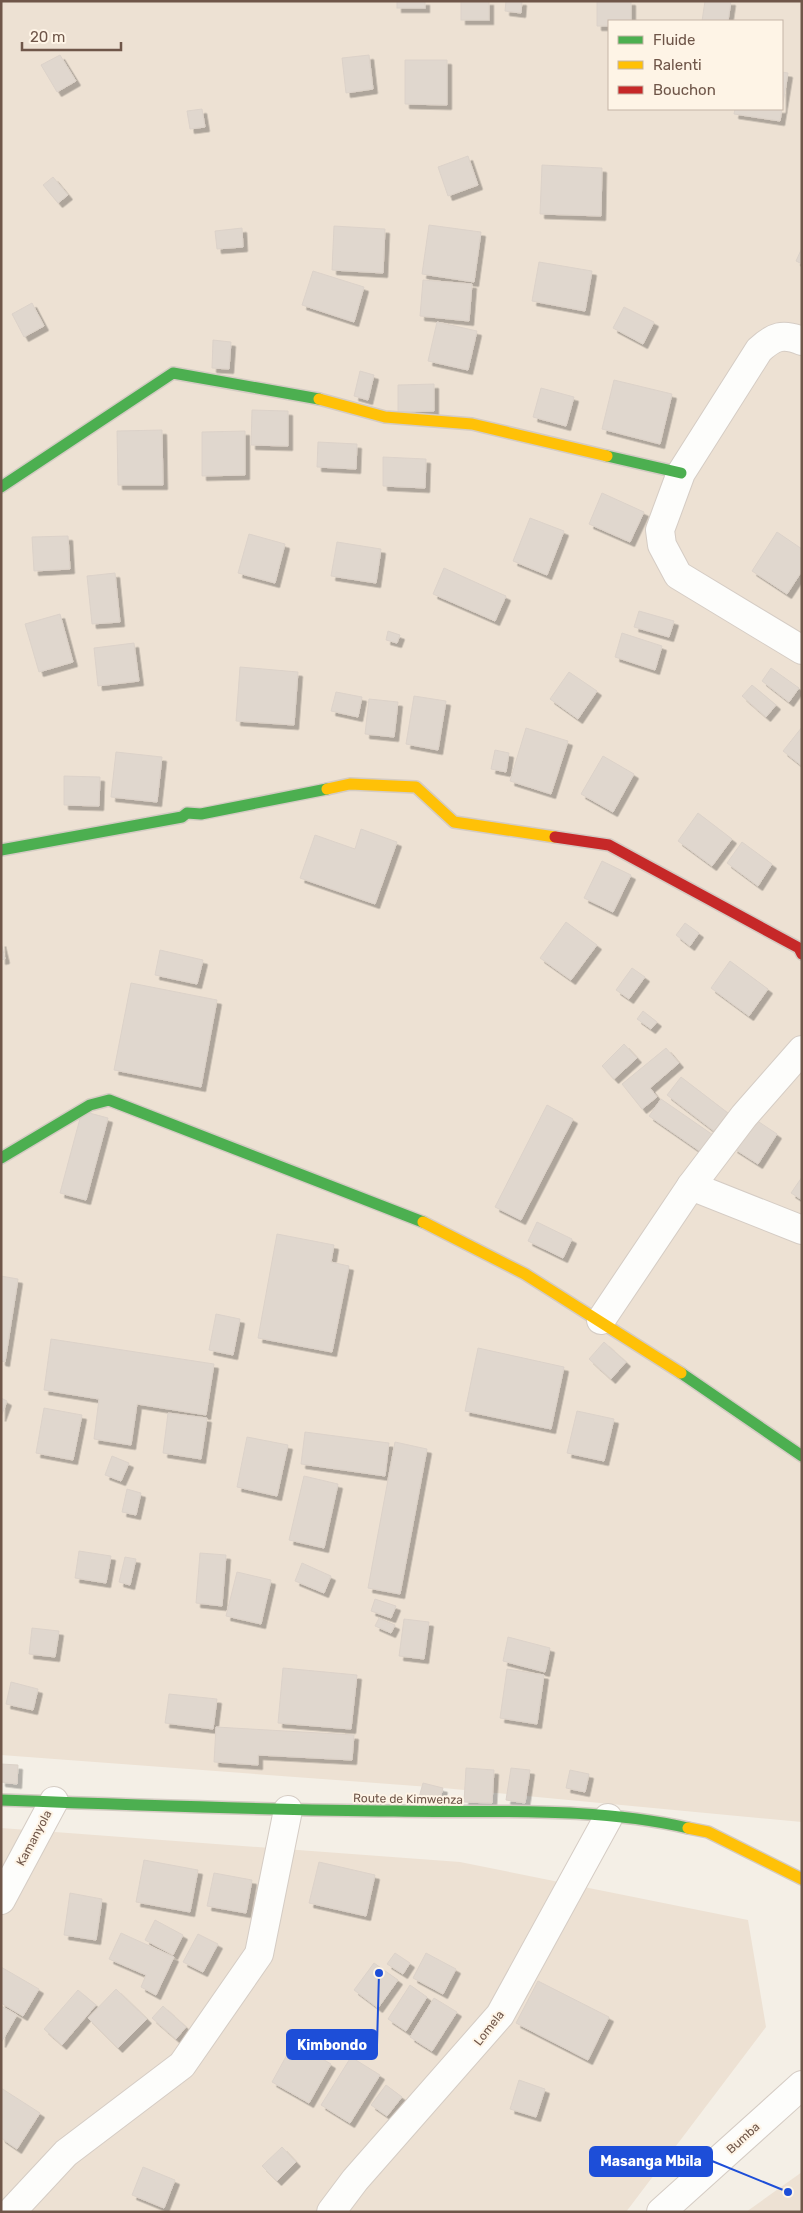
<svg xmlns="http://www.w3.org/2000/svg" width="803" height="2213" font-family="Rubik,sans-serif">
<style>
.residential{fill:#ede1d3;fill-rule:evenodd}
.building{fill:#e0d7ce;stroke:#dcd2c9;filter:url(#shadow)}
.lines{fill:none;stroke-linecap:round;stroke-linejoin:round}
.street-casing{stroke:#d5ccc4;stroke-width:30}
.fast-casing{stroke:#d4cbc3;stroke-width:14}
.slow-casing{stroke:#d4cbc3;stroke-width:14}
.jam-casing{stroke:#d4cbc3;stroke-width:14}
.street{stroke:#fdfdfb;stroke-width:28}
.fast{stroke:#4caf50;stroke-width:11}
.slow{stroke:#ffc107;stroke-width:11}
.jam{stroke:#c62828;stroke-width:11}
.labels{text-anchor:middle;stroke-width:4;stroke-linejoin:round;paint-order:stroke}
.street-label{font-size:12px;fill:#6f5649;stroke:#fef4e6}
.leader{fill:none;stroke:#1d4ed8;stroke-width:2}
.callout-dot{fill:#1d4ed8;stroke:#fef4e6;stroke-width:2}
.callout{fill:#1d4ed8;stroke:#1d4ed8;stroke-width:2}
.callout-label{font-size:14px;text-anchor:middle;font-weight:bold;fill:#fff}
</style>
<defs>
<filter id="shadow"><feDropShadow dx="4.5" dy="4.5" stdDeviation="0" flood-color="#0004"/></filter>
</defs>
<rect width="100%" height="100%" fill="#f4efe6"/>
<g class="residential">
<path d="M1 1H802V1822L443 1788 1 1755ZM609 21H782V109H609Z"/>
<polygon points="1,1828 460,1862 748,1920 766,2027 626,2212 1,2212"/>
<polygon points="802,2172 802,2212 746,2212"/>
</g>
<g class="building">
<rect x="397" y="1" width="28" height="7"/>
<rect x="461" y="1" width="28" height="19"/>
<polygon points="506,1 522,1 521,13 505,11"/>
<polygon points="597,1 631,1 631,21 609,21 609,26 597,26"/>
<polygon points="705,1 731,1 728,21 702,21"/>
<polygon points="60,55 76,81 57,92 41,65"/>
<polygon points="369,55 373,89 346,93 342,58"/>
<polygon points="405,60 447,60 447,105 405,104"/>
<polygon points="782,72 788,73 780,121 734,114 735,109 782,109"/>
<polygon points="202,109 205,127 190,129 187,111"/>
<polygon points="468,156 478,185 448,196 438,167"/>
<polygon points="542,165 602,168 601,216 540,214"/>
<polygon points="53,177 68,195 58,203 43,185"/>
<polygon points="429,225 481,232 474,282 422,274"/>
<polygon points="334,226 385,229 383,273 332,270"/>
<polygon points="242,228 243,247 217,249 215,231"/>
<polygon points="802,248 802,264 796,261"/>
<polygon points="539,262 592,271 585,311 532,301"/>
<polygon points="313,271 364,287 354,322 302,305"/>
<polygon points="423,280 472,284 469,321 420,316"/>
<polygon points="32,303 44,326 24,337 12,314"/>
<polygon points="624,307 654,322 643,344 613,328"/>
<polygon points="437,322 477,331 468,370 428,361"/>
<polygon points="213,340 231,342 229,369 212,368"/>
<polygon points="360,371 374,375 368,400 354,396"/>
<polygon points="614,380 672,394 660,444 602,429"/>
<polygon points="434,384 434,411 398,412 398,385"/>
<polygon points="541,388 574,397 566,426 533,417"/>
<polygon points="252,410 288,411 288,446 251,445"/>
<polygon points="162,430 163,485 118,485 117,431"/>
<polygon points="245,431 245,475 202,476 202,432"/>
<polygon points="318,442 357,444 356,469 317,467"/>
<polygon points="383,457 426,459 425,488 383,486"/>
<polygon points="602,493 644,512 630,542 589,524"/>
<polygon points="530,518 564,531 547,575 513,561"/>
<polygon points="777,532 802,549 802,571 787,594 752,571"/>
<polygon points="249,534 285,544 275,583 238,573"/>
<polygon points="68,536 70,569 34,571 32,537"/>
<polygon points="337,542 381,549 376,583 331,576"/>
<polygon points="444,568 506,596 495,621 433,594"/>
<polygon points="115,573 120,622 92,624 87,576"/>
<polygon points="639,611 674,621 669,637 634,627"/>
<polygon points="60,614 73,662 39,672 25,624"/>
<polygon points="388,631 400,635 397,643 386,640"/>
<polygon points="622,633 662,646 655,670 615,657"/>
<polygon points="134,643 139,681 98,686 94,648"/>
<polygon points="240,667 298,672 294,725 236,721"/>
<polygon points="771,668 799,688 789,702 762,681"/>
<polygon points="569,672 597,691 578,719 550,699"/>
<polygon points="752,685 776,705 766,717 742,696"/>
<polygon points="336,692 362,697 358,717 331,711"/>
<polygon points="414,696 446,701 438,750 406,744"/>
<polygon points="369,699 398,702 394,737 365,734"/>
<polygon points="802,727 802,766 783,751"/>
<polygon points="526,728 568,741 551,794 510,781"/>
<polygon points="495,750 509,753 506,772 491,769"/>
<polygon points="116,752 162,757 157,802 111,797"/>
<polygon points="603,756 634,774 613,812 581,794"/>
<polygon points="64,776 100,777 99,806 64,805"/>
<polygon points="698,813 732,839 712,866 678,841"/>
<polygon points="361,829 397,842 375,904 300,878 315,835 355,849"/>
<polygon points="742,842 772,864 758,886 727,863"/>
<polygon points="602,861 631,875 613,912 584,898"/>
<polygon points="566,922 597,945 571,980 540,958"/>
<polygon points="685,923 699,933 690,946 676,935"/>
<polygon points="1,942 5,959 1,960"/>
<polygon points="160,950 203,960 197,984 155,975"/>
<polygon points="730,961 768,989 749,1016 711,988"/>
<polygon points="632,968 645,977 629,999 616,990"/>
<polygon points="131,983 217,1000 201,1087 114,1070"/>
<polygon points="643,1011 657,1022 651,1029 637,1019"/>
<polygon points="624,1044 637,1058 614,1079 602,1066"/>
<polygon points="666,1048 679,1063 650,1088 657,1097 642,1109 622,1084"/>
<polygon points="681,1077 728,1113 714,1131 667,1095"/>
<polygon points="661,1099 713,1135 701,1152 649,1116"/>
<polygon points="547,1105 573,1119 521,1220 495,1207"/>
<polygon points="82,1111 108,1118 86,1200 60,1193"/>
<polygon points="753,1118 777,1134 758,1164 733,1148"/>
<polygon points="802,1177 802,1200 791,1193"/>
<polygon points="537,1222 572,1239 563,1258 528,1241"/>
<polygon points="277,1234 334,1245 331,1262 349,1266 332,1352 258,1338"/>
<polygon points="1,1276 18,1279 5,1362 1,1361"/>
<polygon points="216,1314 240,1319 233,1355 209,1350"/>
<polygon points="51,1339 214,1364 206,1415 137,1404 131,1445 94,1439 99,1399 44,1390"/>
<polygon points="604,1342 626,1362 611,1379 589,1359"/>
<polygon points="478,1348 564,1367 551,1429 465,1411"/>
<polygon points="1,1398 7,1401 1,1417"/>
<polygon points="44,1408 82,1415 73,1460 36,1453"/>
<polygon points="577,1411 614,1419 604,1461 567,1453"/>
<polygon points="168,1413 207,1418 201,1459 163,1453"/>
<polygon points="305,1432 389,1443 385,1476 301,1464"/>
<polygon points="247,1437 288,1445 277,1496 237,1487"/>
<polygon points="395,1442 427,1449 400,1594 368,1588"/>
<polygon points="112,1456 129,1463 121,1481 105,1475"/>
<polygon points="304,1476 338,1484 324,1548 289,1540"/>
<polygon points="127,1489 141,1493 136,1515 122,1512"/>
<polygon points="79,1551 111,1556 106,1583 75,1578"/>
<polygon points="200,1553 226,1555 222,1606 196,1603"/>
<polygon points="125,1557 136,1559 130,1585 119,1582"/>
<polygon points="302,1563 331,1576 324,1593 295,1581"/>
<polygon points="237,1572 271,1580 261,1624 226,1616"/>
<polygon points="375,1599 396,1606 391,1618 371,1611"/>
<polygon points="379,1618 395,1625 391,1633 375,1626"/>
<polygon points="404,1619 429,1622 424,1659 399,1656"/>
<polygon points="32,1628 59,1631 55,1657 29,1654"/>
<polygon points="508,1637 550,1648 545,1672 503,1661"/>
<polygon points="283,1668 357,1675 351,1729 278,1723"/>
<polygon points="507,1669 544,1675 537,1724 500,1718"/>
<polygon points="11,1682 38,1689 33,1710 6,1704"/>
<polygon points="169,1694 217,1699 213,1729 165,1723"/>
<polygon points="216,1727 354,1735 352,1760 258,1755 258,1765 214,1762"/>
<polygon points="1,1764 18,1765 17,1784 1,1782"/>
<polygon points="466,1768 494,1770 492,1803 464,1802"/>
<polygon points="511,1768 530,1770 525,1803 506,1800"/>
<polygon points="570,1770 589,1774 585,1792 566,1788"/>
<polygon points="423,1783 443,1788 438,1806 418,1801"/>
<polygon points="144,1860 198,1870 190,1912 136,1902"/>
<polygon points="319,1862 375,1875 366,1916 309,1903"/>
<polygon points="214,1873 252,1880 246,1913 207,1906"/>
<polygon points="70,1893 102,1899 96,1940 64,1935"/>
<polygon points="155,1920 183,1935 173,1955 145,1940"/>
<polygon points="121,1933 174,1957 156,1995 141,1987 146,1975 109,1959"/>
<polygon points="198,1934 218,1944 203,1972 183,1962"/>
<polygon points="395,1953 410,1963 403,1974 387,1964"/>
<polygon points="426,1953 456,1969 443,1994 413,1978"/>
<polygon points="374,1963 398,1980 378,2008 354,1990"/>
<polygon points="1,1967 39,1989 23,2016 1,2003"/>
<polygon points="538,1981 609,2017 588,2060 516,2023"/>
<polygon points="410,1985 427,1997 406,2031 388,2019"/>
<polygon points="116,1989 147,2019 118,2048 88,2018"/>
<polygon points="78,1990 96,2005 62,2045 44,2029"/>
<polygon points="434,1998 457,2012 432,2051 410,2037"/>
<polygon points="1,2006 17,2015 1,2043"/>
<polygon points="163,2006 186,2027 176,2039 152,2018"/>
<polygon points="294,2042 331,2064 309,2103 272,2082"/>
<polygon points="351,2057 380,2075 350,2123 321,2105"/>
<polygon points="519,2080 545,2089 536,2117 510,2109"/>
<polygon points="386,2085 402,2097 387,2116 371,2105"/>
<polygon points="1,2088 40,2113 17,2149 1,2138"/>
<polygon points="282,2147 296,2162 277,2181 262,2166"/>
<polygon points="143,2167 175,2180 164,2208 132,2195"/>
</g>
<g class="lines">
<defs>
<g id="street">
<path d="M802 341C783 333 774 336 759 350L681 473 660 530 662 545 678 575 802 650"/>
<polyline points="691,1186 802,1230"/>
<polyline points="601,1320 691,1186 744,1116 802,1050"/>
<polyline points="1,1900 54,1801"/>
<polyline points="11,2212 66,2153 182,2065 259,1954 288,1810"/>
<polyline points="331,2212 355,2180 500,2015 608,1818"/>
<polyline points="661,2212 802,2085"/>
</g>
<g id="fast">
<polyline points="607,456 681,473"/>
<polyline points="1,487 173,373 319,399"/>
<polyline points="1,850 182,817 187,813 201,814 327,789"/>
<polyline points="1,1158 90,1105 109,1100 423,1222"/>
<polyline points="681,1373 802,1456"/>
<path d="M1 1800C132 1805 263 1810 394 1811 491 1813 593 1806 688 1828"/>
</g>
<g id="slow">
<polyline points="319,399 385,417 472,424 607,456"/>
<polyline points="327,789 350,784 416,787 454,822 555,837"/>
<polyline points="423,1222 525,1274 681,1373"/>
<polyline points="688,1828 708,1832 802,1879"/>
</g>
<polyline id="jam" points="555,837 609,845 799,948 802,954"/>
</defs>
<use href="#street" class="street-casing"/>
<use href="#fast" class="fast-casing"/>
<use href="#slow" class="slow-casing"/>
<use href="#jam" class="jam-casing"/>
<use href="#street" class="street"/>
<use href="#fast" class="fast"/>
<use href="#slow" class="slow"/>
<use href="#jam" class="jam"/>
</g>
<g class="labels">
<g class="street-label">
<text transform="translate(408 1799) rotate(1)" y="4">Route de Kimwenza</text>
<text transform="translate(34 1838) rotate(-62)" y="4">Kamanyola</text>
<text transform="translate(489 2028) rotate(-52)" y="4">Lomela</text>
<text transform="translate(743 2138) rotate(-42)" y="4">Bumba</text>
</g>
</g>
<path class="leader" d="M379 1973L377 2045M788 2192L712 2161"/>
<g class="callout-dot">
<circle cx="379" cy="1973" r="5"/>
<circle cx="788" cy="2192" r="5"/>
</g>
<g class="callout">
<rect x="287" y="2030" width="90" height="29" rx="5"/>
<rect x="590" y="2147" width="122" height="29" rx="5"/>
</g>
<g class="callout-label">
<text x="332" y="2050">Kimbondo</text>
<text x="651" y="2166">Masanga Mbila</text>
</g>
<rect width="803" height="2213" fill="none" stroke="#6f5649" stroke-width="5"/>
<rect x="608" y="20" width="175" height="90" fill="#fef4e6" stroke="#c5b5a7"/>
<rect x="618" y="36" width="25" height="8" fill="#4caf50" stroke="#c5b5a7"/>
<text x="653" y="45" font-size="15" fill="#6f5649">Fluide</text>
<rect x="618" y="61" width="25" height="8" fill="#ffc107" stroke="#c5b5a7"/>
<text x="653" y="70" font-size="15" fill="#6f5649">Ralenti</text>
<rect x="618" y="86" width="25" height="8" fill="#c62828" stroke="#c5b5a7"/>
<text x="653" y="95" font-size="15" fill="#6f5649">Bouchon</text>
<path d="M22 42v8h99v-8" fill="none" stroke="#6f5649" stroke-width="2.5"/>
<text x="30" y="42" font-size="15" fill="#6f5649" stroke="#fef4e6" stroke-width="4" paint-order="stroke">20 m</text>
</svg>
